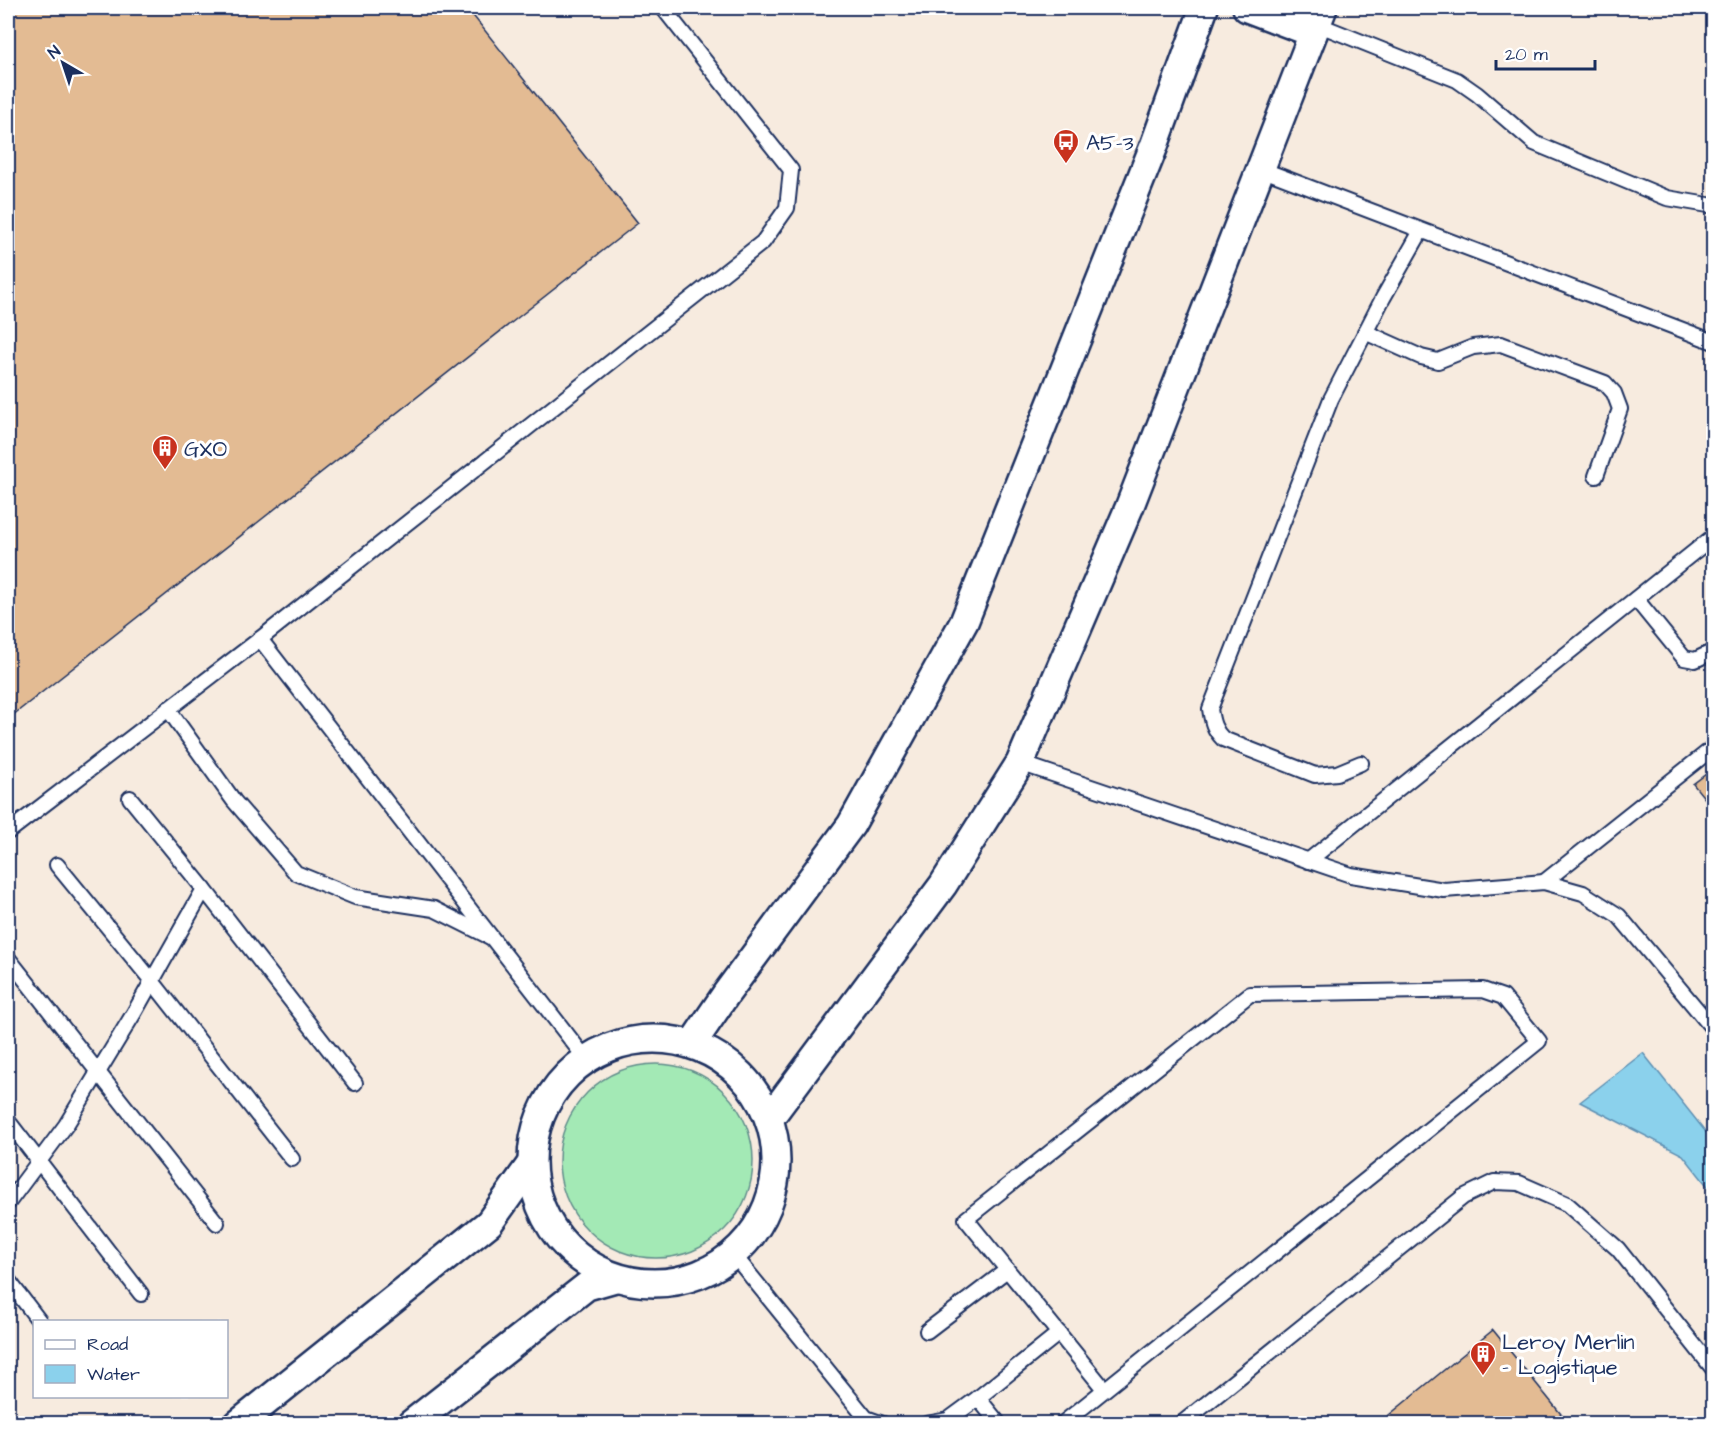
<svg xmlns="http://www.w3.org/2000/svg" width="1721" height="1431" font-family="'Architects Daughter',sans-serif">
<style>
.built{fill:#f7ebdf;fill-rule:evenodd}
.green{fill:#a3e9b5;stroke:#5f8c8a;stroke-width:1.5}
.water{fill:#8bd1ec;stroke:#5e90b3;stroke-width:1.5}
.building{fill:#e3bb93;stroke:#1b2f5e;stroke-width:1.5}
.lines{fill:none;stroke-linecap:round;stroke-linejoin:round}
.service-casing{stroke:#1b2f5e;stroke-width:18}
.minor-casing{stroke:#1b2f5e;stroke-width:32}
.service{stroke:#fff;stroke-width:14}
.minor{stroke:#fff;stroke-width:27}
.labels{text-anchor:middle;stroke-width:6;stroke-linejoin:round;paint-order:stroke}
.poi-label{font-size:22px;fill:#1b2f5e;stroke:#fff;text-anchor:start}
</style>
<rect width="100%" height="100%" fill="#fff"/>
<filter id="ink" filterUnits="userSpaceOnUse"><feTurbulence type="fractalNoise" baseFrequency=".0167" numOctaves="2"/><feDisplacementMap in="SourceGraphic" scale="12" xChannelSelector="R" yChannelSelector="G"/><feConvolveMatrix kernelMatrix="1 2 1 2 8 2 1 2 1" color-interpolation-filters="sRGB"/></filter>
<g filter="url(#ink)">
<path class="built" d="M8 8H1713V1423H8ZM34 1322H226V1396H34Z"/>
<circle class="green" cx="656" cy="1161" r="97"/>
<polygon class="water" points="1643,1053 1713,1141 1713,1193 1683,1155 1580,1102"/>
<g class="building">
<polygon points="8,8 467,8 638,223 8,719"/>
<polygon points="1714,768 1714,810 1693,784"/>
<polygon points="1493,1330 1569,1424 1378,1424"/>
</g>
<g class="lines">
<defs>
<g id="service">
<polyline points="1317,24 1457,80 1477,94 1534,143 1667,198 1714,206"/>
<polyline points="1261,169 1714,342"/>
<polyline points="1365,332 1421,357 1438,361 1473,347 1501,344 1605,383 1614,393 1620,409 1596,476"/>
<polyline points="1636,599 1684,658 1695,660 1714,651"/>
<polyline points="260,639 586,1059"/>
<polyline points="168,709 234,801 296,873 355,897 434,909 490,937"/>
<polyline points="1020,763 1351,875 1444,890 1544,882 1583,893 1619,916 1714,1030"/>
<path d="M1361 763 1337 773 1315 775 1223 739C1214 730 1212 722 1210 709L1331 399 1383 298 1421 231"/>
<polyline points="130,798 204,889 355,1083"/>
<polyline points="8,832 260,639 763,242 787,208 791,170 663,8"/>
<polyline points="1308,861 1714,536"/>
<polyline points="57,865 152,981 292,1159"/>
<polyline points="1544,882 1714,747"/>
<polyline points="8,958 217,1223"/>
<polyline points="8,1121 141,1294"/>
<polyline points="8,1203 66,1125 134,1013 204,889"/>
<polyline points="733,1254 866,1418 883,1424"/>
<polyline points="8,1280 40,1322"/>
<polyline points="927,1331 1007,1270"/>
<polyline points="978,1398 1059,1333"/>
<polyline points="926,1424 948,1420 978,1398 999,1424"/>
<polyline points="1062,1424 1539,1041 1503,997 1483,990 1250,994 966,1219 1104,1389"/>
<polyline points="1181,1424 1463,1197 1494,1182 1519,1183 1567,1204 1618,1249 1714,1370"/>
</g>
<g id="minor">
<polyline points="1247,8 1313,33"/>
<circle cx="654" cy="1161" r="122"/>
<polyline points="692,1044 726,994 851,825 964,622 1154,146 1204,8"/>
<polyline points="769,1119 943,885 1020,763 1129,508 1323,8"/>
<polyline points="238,1424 489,1223 531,1164"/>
<polyline points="411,1424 587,1286 615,1278"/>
</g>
</defs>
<use href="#service" class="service-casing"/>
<use href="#minor" class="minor-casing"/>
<use href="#service" class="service"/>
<use href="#minor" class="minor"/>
</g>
</g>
<defs>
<symbol id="bus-pin" viewBox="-11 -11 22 30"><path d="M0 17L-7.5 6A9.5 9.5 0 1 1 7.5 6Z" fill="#c8321e" stroke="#fff"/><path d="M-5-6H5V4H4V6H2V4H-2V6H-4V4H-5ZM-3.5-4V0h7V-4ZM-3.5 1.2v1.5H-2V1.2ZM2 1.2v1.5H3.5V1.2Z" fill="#fff"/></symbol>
<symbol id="building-pin" viewBox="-11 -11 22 30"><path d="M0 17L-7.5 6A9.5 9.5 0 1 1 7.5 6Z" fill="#c8321e" stroke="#fff"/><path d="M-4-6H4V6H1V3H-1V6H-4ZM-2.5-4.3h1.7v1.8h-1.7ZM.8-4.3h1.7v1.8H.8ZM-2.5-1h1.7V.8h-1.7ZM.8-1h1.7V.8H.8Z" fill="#fff"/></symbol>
</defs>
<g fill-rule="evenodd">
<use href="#bus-pin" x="1051" y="127" width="30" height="40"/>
<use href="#building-pin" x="150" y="433" width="30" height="40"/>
<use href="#building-pin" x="1468" y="1339" width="30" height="40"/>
</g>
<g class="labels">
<g class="poi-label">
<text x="1086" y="150">A5-3</text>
<text x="184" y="456">GXO</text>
<text x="1502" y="1349">Leroy Merlin<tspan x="1502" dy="25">- Logistique</tspan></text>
</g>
</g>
<rect width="1721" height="1431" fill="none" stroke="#fff" stroke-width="30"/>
<rect x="15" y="15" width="1691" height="1401" fill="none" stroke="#1b2f5e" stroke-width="2" filter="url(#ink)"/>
<rect x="33" y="1320" width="195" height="78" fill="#ffffff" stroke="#a4acbf" stroke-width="1.5"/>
<rect x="45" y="1340" width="30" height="9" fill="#ffffff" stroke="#a4acbf" stroke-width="1.5"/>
<text x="87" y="1350" font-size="18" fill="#1b2f5e">Road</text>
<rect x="45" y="1365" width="30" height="18" fill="#8bd1ec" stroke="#a4acbf" stroke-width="1.5"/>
<text x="87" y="1380" font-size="18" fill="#1b2f5e">Water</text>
<g transform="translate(63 63) rotate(321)" stroke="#ffffff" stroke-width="4.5" paint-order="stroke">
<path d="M0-4.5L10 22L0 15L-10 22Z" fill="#1b2f5e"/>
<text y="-9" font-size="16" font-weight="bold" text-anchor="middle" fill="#1b2f5e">N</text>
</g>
<path d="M1496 60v9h99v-9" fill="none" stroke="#1b2f5e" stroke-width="3"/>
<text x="1505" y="60" font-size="18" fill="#1b2f5e" stroke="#ffffff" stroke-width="4.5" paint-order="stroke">20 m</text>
</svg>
